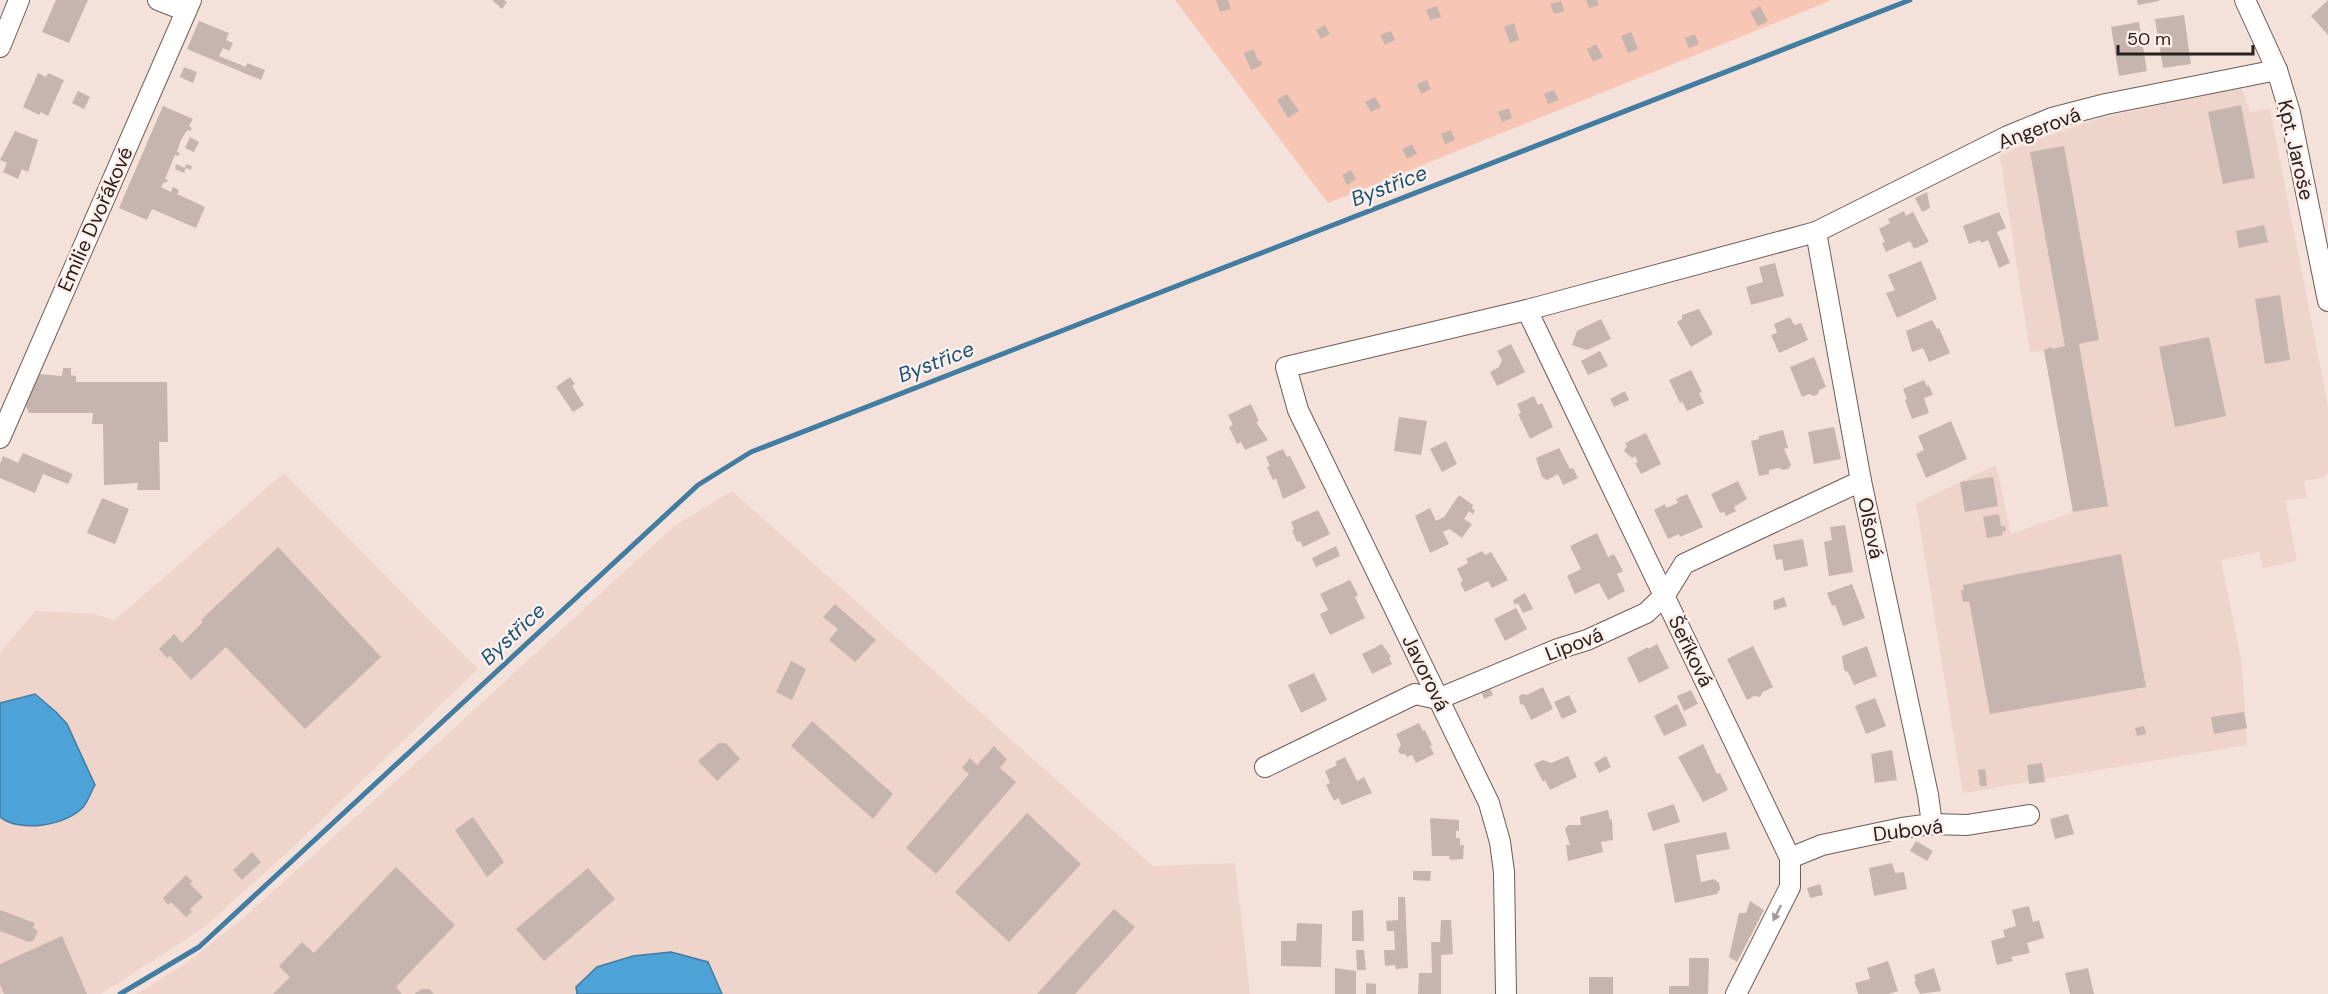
<svg xmlns="http://www.w3.org/2000/svg" width="2328" height="994" font-family="'DM Sans',sans-serif">
<style>
.built{fill:#eed4ca}
.green{fill:#f7c6b4}
.water{fill:#4da3d8;stroke:#427ca0;stroke-width:1.5}
.lines{fill:none;stroke-linecap:round;stroke-linejoin:round}
.stream{stroke:#427ca0;stroke-width:5}
.building{fill:#c6b5ae}
.minor-casing{stroke:#6d5d57;stroke-width:22}
.minor{stroke:#fff;stroke-width:20}
.oneway{fill:#9e9b9a}
.labels{text-anchor:middle;stroke-width:5;stroke-linejoin:round;paint-order:stroke}
.street-label{font-size:20px;fill:#27201e;stroke:#feefea}
.water-label{font-size:21px;font-style:italic;fill:#135478;stroke:#feefea}
</style>
<rect width="100%" height="100%" fill="#f4e1da"/>
<g class="built">
<polygon points="2241,87 2250,112 2270,109 2328,406 2328,472 2322,478 2304,481 2307,498 2285,500 2297,561 2263,568 2259,552 2221,560 2242,664 2247,745 1963,793 1916,503 1996,465 2011,534 2073,512 2044,351 2030,352 2000,156 2030,142 2100,118"/>
<polygon points="284,473 478,669 290,850 202,929 101,994 0,994 0,653 35,611 94,614 115,620"/>
<polygon points="732,491 1153,866 1235,863 1250,994 136,994 185,964 241,920 428,752 673,527"/>
</g>
<polygon class="green" points="1175,0 1832,0 1328,203"/>
<g class="water">
<path d="M35 694 56 712 67 724 95 785C91 792 88 801 84 806 67 826 20 833 0 817V703Z"/>
<polygon points="671,952 708,962 722,994 577,994 576,987 597,967 633,956"/>
</g>
<g class="lines">
<polyline class="stream" points="120,994 199,947 698,485 751,452 1910,0"/>
</g>
<g class="building">
<polygon points="56,0 88,0 69,43 42,32"/>
<polygon points="492,0 504,0 507,2 502,9"/>
<polygon points="1216,0 1228,0 1231,9 1220,12"/>
<polygon points="1586,0 1597,0 1599,5 1589,8"/>
<polygon points="2137,0 2159,0 2159,1 2138,5"/>
<polygon points="2328,0 2328,35 2311,16"/>
<polygon points="1561,1 1564,11 1554,14 1550,4"/>
<polygon points="1437,6 1441,17 1430,20 1426,10"/>
<polygon points="1760,6 1768,21 1758,26 1750,12"/>
<polygon points="2184,15 2191,64 2163,68 2155,19"/>
<polygon points="199,21 229,33 226,40 233,43 229,51 223,48 219,56 246,67 247,63 265,70 261,80 187,49"/>
<polygon points="2139,22 2147,71 2119,76 2111,27"/>
<polygon points="1514,23 1519,40 1510,43 1504,27"/>
<polygon points="1325,25 1330,34 1321,39 1316,30"/>
<polygon points="1391,31 1395,40 1385,45 1380,35"/>
<polygon points="1631,32 1638,49 1628,53 1621,36"/>
<polygon points="1695,34 1699,44 1689,48 1685,38"/>
<polygon points="1596,44 1603,57 1593,62 1587,49"/>
<polygon points="1254,49 1258,61 1261,60 1262,63 1260,66 1251,70 1244,53"/>
<polygon points="184,67 197,72 193,83 180,77"/>
<polygon points="38,73 46,77 48,73 64,80 48,116 41,112 39,115 23,107"/>
<polygon points="1427,80 1431,89 1421,94 1417,84"/>
<polygon points="1554,90 1559,100 1548,104 1544,94"/>
<polygon points="78,91 90,97 84,109 72,103"/>
<polygon points="1287,94 1299,111 1288,118 1277,100"/>
<polygon points="1375,97 1381,107 1371,112 1365,102"/>
<polygon points="2241,105 2255,178 2223,184 2208,112"/>
<polygon points="163,106 193,119 189,126 192,128 190,131 187,130 181,140 177,152 180,153 178,156 175,155 165,179 168,180 166,183 164,182 161,187 171,192 173,187 179,190 177,194 205,207 196,228 152,209 147,220 119,208"/>
<polygon points="1509,108 1512,118 1502,122 1498,112"/>
<polygon points="1451,130 1455,140 1445,144 1441,134"/>
<polygon points="15,131 38,140 28,172 22,169 18,179 3,172 7,163 0,160"/>
<polygon points="190,137 199,142 194,152 185,148"/>
<polygon points="1412,144 1417,154 1407,159 1402,149"/>
<polygon points="2064,146 2099,340 2079,344 2108,506 2073,512 2044,350 2051,347 2052,349 2065,346 2030,152"/>
<polygon points="176,164 185,168 186,164 192,166 191,170 186,168 184,173 175,169"/>
<polygon points="1351,170 1356,179 1347,185 1342,175"/>
<polygon points="1927,192 1930,208 1922,212 1915,198"/>
<polygon points="1904,211 1906,216 1913,212 1929,242 1914,249 1910,241 1886,252 1882,243 1885,242 1879,229 1890,223 1888,219"/>
<polygon points="1999,212 2006,228 1997,232 2010,263 1999,268 1988,240 1981,243 1980,240 1969,244 1963,226"/>
<polygon points="2264,225 2268,242 2239,248 2236,231"/>
<polygon points="1921,261 1937,299 1897,318 1886,293 1895,290 1888,275"/>
<polygon points="1775,263 1784,296 1751,305 1746,287 1763,282 1759,267"/>
<polygon points="2280,295 2290,360 2265,364 2255,299"/>
<polygon points="1699,309 1713,334 1691,347 1677,322 1682,319 1682,315"/>
<polygon points="1790,317 1794,325 1801,323 1808,340 1779,353 1771,335 1777,333 1774,324"/>
<polygon points="1601,319 1611,339 1587,350 1572,345 1577,331"/>
<polygon points="1932,320 1937,329 1939,328 1950,353 1929,362 1923,348 1912,352 1906,331"/>
<polygon points="2209,337 2226,416 2175,427 2159,347"/>
<polygon points="1511,344 1525,372 1497,386 1490,372 1499,367 1502,360 1497,351"/>
<polygon points="1600,351 1608,366 1588,375 1581,361"/>
<polygon points="1814,357 1826,387 1819,390 1818,394 1814,396 1809,394 1802,397 1790,367"/>
<polygon points="63,368 71,368 71,375 76,376 76,382 167,382 168,442 159,442 160,490 137,490 138,483 104,485 103,424 92,424 93,413 29,413 26,406 39,374 62,376"/>
<polygon points="1691,370 1702,392 1699,393 1704,403 1687,411 1682,401 1680,403 1669,380"/>
<polygon points="570,377 575,384 572,386 584,405 573,412 556,387"/>
<polygon points="1924,380 1927,386 1929,385 1933,395 1924,398 1929,413 1912,419 1905,400 1907,399 1903,389"/>
<polygon points="1625,391 1629,400 1614,407 1610,399"/>
<polygon points="1534,396 1538,405 1542,403 1553,427 1530,439 1518,414 1521,413 1517,404"/>
<polygon points="1251,404 1259,421 1256,422 1268,440 1245,450 1241,442 1237,444 1229,427 1233,425 1228,415"/>
<polygon points="1399,417 1427,421 1421,455 1394,451"/>
<polygon points="1951,421 1967,459 1926,478 1916,454 1924,450 1918,436"/>
<polygon points="1834,427 1841,459 1814,464 1808,432"/>
<polygon points="1783,430 1788,448 1784,449 1791,465 1788,469 1783,470 1779,468 1769,470 1769,474 1759,476 1751,441 1759,439 1759,436"/>
<polygon points="1646,433 1661,464 1641,474 1635,463 1638,462 1635,456 1632,458 1624,451 1627,446 1625,443"/>
<polygon points="1446,441 1457,464 1442,472 1430,449"/>
<polygon points="1559,448 1570,469 1573,468 1578,478 1563,485 1558,474 1547,480 1542,477 1536,458"/>
<polygon points="1283,449 1287,457 1290,456 1306,488 1283,499 1276,478 1273,480 1267,467 1270,466 1266,457"/>
<polygon points="23,453 73,474 68,484 43,474 35,493 0,478 0,464 3,456 18,463"/>
<polygon points="1993,477 1998,506 1965,512 1960,482"/>
<polygon points="1738,481 1747,499 1734,507 1736,511 1726,516 1724,512 1720,513 1711,494"/>
<polygon points="1687,494 1703,527 1680,537 1679,534 1668,539 1654,510 1665,504 1666,508 1678,503 1676,499"/>
<polygon points="1459,495 1473,505 1472,508 1475,511 1473,514 1469,511 1464,519 1472,524 1462,538 1449,529 1443,532 1449,544 1430,553 1415,516 1430,508 1436,521 1444,517"/>
<polygon points="102,498 129,509 115,544 87,533"/>
<polygon points="1318,510 1330,534 1303,547 1300,541 1297,542 1292,530 1294,529 1291,522"/>
<polygon points="1999,514 2001,526 2005,526 2006,531 2002,531 2003,535 1987,538 1983,517"/>
<polygon points="1845,525 1853,572 1829,576 1824,542 1832,540 1830,527"/>
<polygon points="1597,533 1608,557 1614,554 1623,571 1617,574 1625,591 1608,600 1599,583 1575,594 1567,576 1581,569 1570,546"/>
<polygon points="1803,539 1808,566 1784,571 1782,559 1776,560 1773,545"/>
<polygon points="1336,546 1340,556 1316,567 1312,558"/>
<polygon points="278,547 381,657 305,729 226,647 191,680 170,656 167,658 159,649 174,634 182,643 203,622 201,620"/>
<polygon points="1482,551 1485,555 1491,552 1508,580 1492,588 1488,581 1465,592 1460,583 1463,581 1457,569 1468,563 1466,559"/>
<polygon points="2121,554 2146,687 1990,714 1969,601 1963,602 1961,590 1964,590 1963,585"/>
<polygon points="1350,580 1358,595 1355,597 1365,618 1330,635 1320,614 1328,610 1320,594"/>
<polygon points="1852,584 1865,618 1843,626 1835,605 1832,606 1827,593"/>
<polygon points="1525,593 1533,609 1523,613 1518,603 1515,605 1513,600"/>
<polygon points="1784,597 1787,606 1774,610 1773,601"/>
<polygon points="835,604 876,640 855,662 829,640 838,629 823,617"/>
<polygon points="1516,608 1527,629 1505,641 1494,619"/>
<polygon points="1382,644 1391,657 1389,658 1392,664 1372,674 1362,654"/>
<polygon points="1657,644 1669,668 1639,683 1627,658 1648,647 1648,649"/>
<polygon points="1753,646 1773,687 1763,692 1760,697 1754,696 1747,700 1727,659"/>
<polygon points="1867,646 1877,676 1854,685 1848,672 1844,670 1842,656"/>
<polygon points="791,661 806,669 792,700 776,692"/>
<polygon points="1314,673 1327,700 1301,713 1288,685"/>
<polygon points="1543,687 1553,709 1531,720 1524,705 1520,704 1519,696 1523,694 1527,695"/>
<polygon points="1490,689 1493,695 1484,699 1482,693"/>
<polygon points="1691,690 1698,704 1684,711 1677,696"/>
<polygon points="1569,695 1577,712 1562,719 1554,702"/>
<polygon points="1875,698 1886,726 1866,734 1855,706"/>
<polygon points="1677,704 1687,725 1664,736 1654,716"/>
<polygon points="2244,712 2247,728 2214,734 2211,717"/>
<polygon points="812,721 893,794 873,819 791,746"/>
<polygon points="1419,723 1423,731 1425,730 1432,745 1430,746 1434,754 1416,763 1412,755 1407,757 1405,754 1400,754 1398,750 1401,745 1396,734"/>
<polygon points="2144,726 2146,734 2137,736 2135,728"/>
<polygon points="719,743 726,743 740,759 717,781 698,761"/>
<polygon points="1703,744 1717,774 1720,773 1728,790 1703,802 1678,757"/>
<polygon points="994,746 1007,759 1000,768 1016,782 936,874 906,848 969,774 962,768 970,758 977,765"/>
<polygon points="1892,750 1897,780 1875,783 1871,754"/>
<polygon points="1568,756 1577,777 1550,790 1545,780 1543,782 1534,764 1543,760 1551,763"/>
<polygon points="1606,756 1611,767 1599,773 1594,763"/>
<polygon points="1345,757 1357,781 1364,777 1372,793 1342,805 1338,798 1334,801 1326,785 1330,783 1325,771 1337,765 1335,762"/>
<polygon points="2042,763 2045,782 2029,784 2027,765"/>
<polygon points="1985,769 1987,786 1980,786 1978,770"/>
<polygon points="1674,804 1680,822 1653,831 1647,813"/>
<polygon points="1608,810 1610,820 1612,819 1613,840 1601,842 1603,852 1568,861 1566,845 1570,845 1565,829 1568,825 1581,825 1580,817"/>
<polygon points="1027,813 1081,864 1009,942 955,892"/>
<polygon points="2068,814 2074,834 2055,839 2050,819"/>
<polygon points="473,817 504,862 487,877 455,830"/>
<polygon points="1430,818 1459,820 1459,831 1456,831 1456,838 1460,838 1460,845 1464,845 1463,859 1450,860 1449,856 1432,856"/>
<polygon points="1726,832 1730,849 1696,855 1701,882 1714,879 1719,883 1720,889 1717,894 1675,903 1664,844"/>
<polygon points="1916,841 1933,851 1927,861 1910,851"/>
<polygon points="252,852 261,862 242,880 233,870"/>
<polygon points="1892,863 1895,873 1904,872 1907,889 1874,896 1869,868"/>
<polygon points="396,867 455,925 396,987 402,994 273,994 290,977 279,966 302,942 314,953"/>
<polygon points="588,868 615,899 544,961 516,929"/>
<polygon points="1413,871 1431,871 1430,881 1413,880"/>
<polygon points="186,875 192,881 190,884 203,897 190,909 192,912 186,917 171,902 168,905 163,898"/>
<polygon points="1820,884 1823,895 1810,898 1807,888"/>
<polygon points="1398,897 1405,897 1408,968 1396,969 1395,965 1385,966 1384,950 1395,950 1394,931 1387,931 1386,921 1398,920"/>
<polygon points="1750,901 1764,910 1737,962 1729,957 1739,913 1746,913"/>
<polygon points="2029,906 2033,922 2039,920 2044,938 2027,943 2030,953 2011,957 2013,961 1997,965 1991,941 2005,937 2003,930 2016,926 2012,910"/>
<polygon points="1114,909 1135,927 1075,994 1037,994"/>
<polygon points="0,910 35,923 33,928 38,931 34,940 29,942 0,931"/>
<polygon points="1363,910 1364,941 1352,941 1352,911"/>
<polygon points="1441,920 1451,920 1453,954 1441,955 1441,994 1418,994 1419,973 1432,973 1431,942 1440,942"/>
<polygon points="1297,923 1322,924 1321,967 1281,966 1281,941 1296,941"/>
<polygon points="62,936 87,994 4,994 0,984 0,964"/>
<polygon points="1356,950 1364,950 1366,970 1357,970"/>
<polygon points="1689,958 1709,958 1708,994 1669,994 1669,986 1689,986"/>
<polygon points="1888,961 1898,991 1888,994 1858,994 1855,983 1870,979 1867,968"/>
<polygon points="1335,968 1356,971 1356,994 1335,994"/>
<polygon points="1934,968 1941,991 1920,994 1914,982 1916,981 1914,975"/>
<polygon points="2088,968 2094,994 2070,994 2065,973"/>
<rect x="1589" y="977" width="24" height="17"/>
<polygon points="1366,983 1376,984 1376,994 1366,994"/>
<polygon points="422,989 429,989 434,994 414,994"/>
</g>
<g class="lines">
<defs>
<g id="minor">
<polyline points="158,0 186,11"/>
<polyline points="2245,0 2277,70 2290,113 2328,301"/>
<polyline points="0,47 19,0"/>
<polyline points="1816,232 1861,481 1928,795 1932,824"/>
<polyline points="1527,310 1790,858 1790,887 1736,994"/>
<polyline points="0,438 191,0"/>
<polyline points="1265,767 1415,694 1438,699 1558,649 1587,640 1646,613 1665,595 1684,564 1861,481"/>
<polyline points="1790,858 1822,845 1902,828 1932,824 1967,825 2029,815"/>
<polyline points="1506,994 1504,872 1500,842 1489,803 1298,410 1286,367 1527,310 1816,232 2008,136 2052,118 2106,104 2277,70"/>
</g>
</defs>
<use href="#minor" class="minor-casing"/>
<use href="#minor" class="minor"/>
</g>
<defs><path id="oneway-solid" d="M-6-.8H1V-3.2L6.5 0L1 3.2V.8H-6Z" transform="scale(1.5)"/></defs>
<use class="oneway" href="#oneway-solid" transform="translate(1777 913) rotate(117)"/>
<g class="labels">
<g class="street-label">
<text transform="translate(2039 128) rotate(-20)" y="7">Angerová</text>
<text transform="translate(2296 150) rotate(77)" y="7">Kpt. Jaroše</text>
<text transform="translate(95 219) rotate(-66)" y="7">Emilie Dvořákové</text>
<text transform="translate(1871 528) rotate(78)" y="7">Olšová</text>
<text transform="translate(1574 644) rotate(-21)" y="7">Lipová</text>
<text transform="translate(1691 651) rotate(64)" y="7">Šeříková</text>
<text transform="translate(1426 673) rotate(64)" y="7">Javorová</text>
<text transform="translate(1908 830) rotate(-7)" y="7">Dubová</text>
</g>
<g class="water-label">
<text transform="translate(1389 186) rotate(-21)" y="7">Bystřice</text>
<text transform="translate(936 362) rotate(-21)" y="7">Bystřice</text>
<text transform="translate(513 634) rotate(-43)" y="7">Bystřice</text>
</g>
</g>
<path d="M2118 45v9h135v-9" fill="none" stroke="#27201e" stroke-width="3"/>
<text x="2127" y="45" font-size="18" fill="#27201e" stroke="#feefea" stroke-width="4.5" paint-order="stroke">50 m</text>
</svg>
